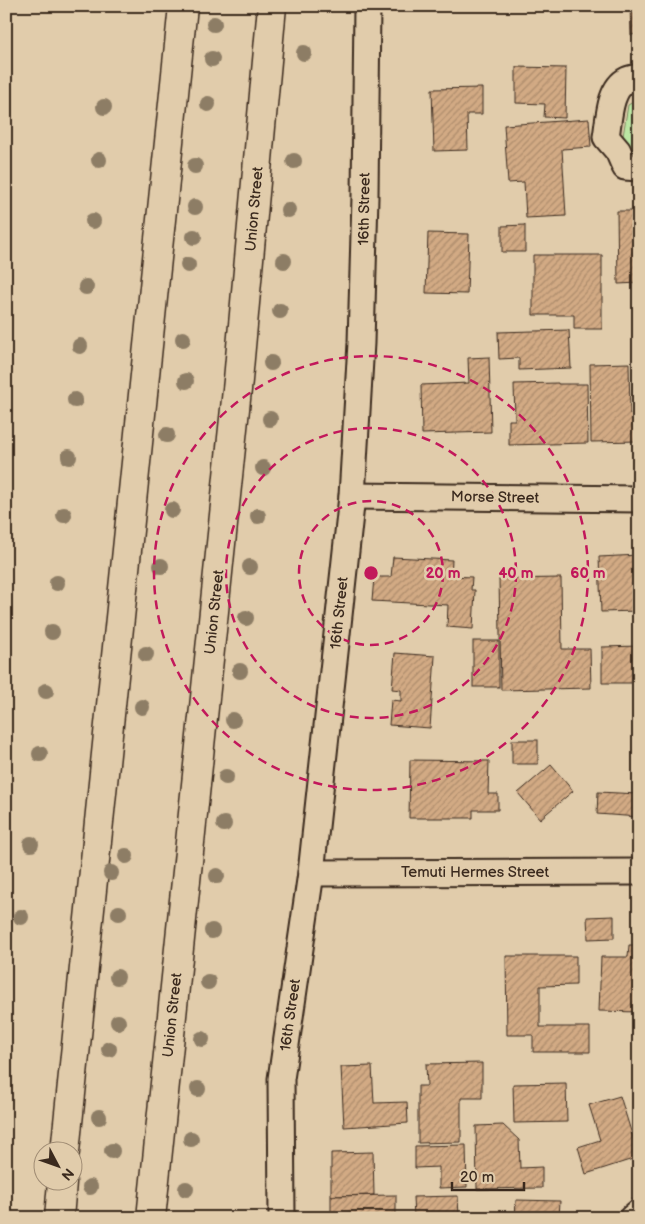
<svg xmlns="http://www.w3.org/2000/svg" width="645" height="1224" font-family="'Balsamiq Sans',sans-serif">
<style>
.grass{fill:url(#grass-tufts);stroke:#7b8860}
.building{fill:url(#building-hatch);stroke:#3b2a1e}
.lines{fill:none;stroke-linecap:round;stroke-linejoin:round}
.minor-casing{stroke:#3b2a1e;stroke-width:29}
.secondary-casing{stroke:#3b2a1e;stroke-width:31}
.minor{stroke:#e1ccab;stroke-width:25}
.secondary{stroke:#e1ccab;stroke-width:28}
.tree{fill:#8d7d65}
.ring{fill:none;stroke:#c2185b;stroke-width:2.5;stroke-dasharray:9 6}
.labels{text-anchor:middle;stroke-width:5;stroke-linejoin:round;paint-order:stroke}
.street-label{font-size:15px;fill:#3b2a1e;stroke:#e1ccab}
.centre{fill:#c2185b;stroke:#e1ccab;stroke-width:2.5}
.ring-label{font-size:15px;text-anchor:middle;font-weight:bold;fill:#c2185b;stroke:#e1ccab;stroke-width:5;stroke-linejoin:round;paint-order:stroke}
</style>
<defs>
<pattern id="grass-tufts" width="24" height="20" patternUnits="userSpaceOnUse" patternTransform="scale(1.25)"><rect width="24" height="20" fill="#bbe6a3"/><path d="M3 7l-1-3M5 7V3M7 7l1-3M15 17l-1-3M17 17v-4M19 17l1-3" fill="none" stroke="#a2c58c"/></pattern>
<pattern id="building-hatch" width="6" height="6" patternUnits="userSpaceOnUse" patternTransform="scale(1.25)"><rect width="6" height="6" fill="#d2aa84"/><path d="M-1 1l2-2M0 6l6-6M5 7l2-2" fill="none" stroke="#ac8b6b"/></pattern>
</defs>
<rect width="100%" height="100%" fill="#e1ccab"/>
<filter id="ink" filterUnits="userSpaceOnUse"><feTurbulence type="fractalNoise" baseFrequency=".02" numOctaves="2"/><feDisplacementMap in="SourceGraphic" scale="10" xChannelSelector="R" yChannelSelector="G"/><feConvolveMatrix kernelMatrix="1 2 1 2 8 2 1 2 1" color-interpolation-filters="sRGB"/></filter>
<g filter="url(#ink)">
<polygon class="grass" points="639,99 639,153 634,152 623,136 628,105"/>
<g class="building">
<polygon points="630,6 639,6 639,34 631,35"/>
<polygon points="516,67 566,68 565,118 544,117 545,104 516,103"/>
<polygon points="482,88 482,114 467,114 468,150 434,151 432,89"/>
<polygon points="589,119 591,147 562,149 566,216 526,218 524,182 508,183 504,125"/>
<polygon points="617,211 639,211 639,283 618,284"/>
<polygon points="525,225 525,252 502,252 502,226"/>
<polygon points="428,233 469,234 467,294 426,293"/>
<polygon points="533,255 602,255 602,329 574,329 574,315 533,315"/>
<polygon points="569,330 571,368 519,370 519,358 499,359 498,332"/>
<polygon points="489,357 491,432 422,434 421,385 469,383 468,358"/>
<polygon points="629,363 630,414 639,414 639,441 591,442 590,364"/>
<polygon points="558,383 558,384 587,384 588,443 509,445 509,420 515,420 514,384"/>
<polygon points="639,555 639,611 601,612 599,557"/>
<polygon points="393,557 452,560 451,576 472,577 471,590 475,590 473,629 447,627 448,605 372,601 374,577 391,577"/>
<polygon points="561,578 562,649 590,649 591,688 501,690 499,579"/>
<rect x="473" y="641" width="26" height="46"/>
<polygon points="639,646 639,683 602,683 602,647"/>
<polygon points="395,653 435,656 430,728 389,725 391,700 401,701 401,690 392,689"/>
<rect x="512" y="740" width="26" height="24"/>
<polygon points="410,760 489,761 488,794 498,794 498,810 473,810 473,818 409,818"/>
<polygon points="551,765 573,791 540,819 518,793"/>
<polygon points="598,792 639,794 639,817 597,814"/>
<polygon points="614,916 614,938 588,939 587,917"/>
<polygon points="629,945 639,945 639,1012 599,1011 601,957 628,957"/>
<polygon points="506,956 576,956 576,985 540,986 540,1027 590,1027 590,1052 533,1052 533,1035 507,1035"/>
<polygon points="482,1063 482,1098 461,1098 461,1142 418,1143 418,1086 427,1086 426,1064"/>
<polygon points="372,1066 374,1103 407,1102 408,1123 344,1127 341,1067"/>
<polygon points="566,1083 567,1122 514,1123 513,1084"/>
<polygon points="620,1096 639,1157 586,1174 578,1147 600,1140 589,1105"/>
<polygon points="503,1125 519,1140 520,1168 542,1167 542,1188 477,1189 476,1126"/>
<polygon points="466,1145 467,1187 439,1188 439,1167 415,1168 415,1146"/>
<polygon points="373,1152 374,1195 331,1196 331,1153"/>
<polygon points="396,1195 396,1218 331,1218 331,1196"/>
<polygon points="458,1196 459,1218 414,1218 413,1197"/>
<polygon points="516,1200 560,1201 559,1218 515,1218"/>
</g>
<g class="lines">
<defs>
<g id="minor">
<path d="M639 77C635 78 630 78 627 80 609 89 609 120 606 137L618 151 625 167 639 168"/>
<polyline points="352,496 639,499"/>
<polyline points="311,873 639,872"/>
<polyline points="282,1218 281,1079 311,873 352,496 361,343 365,197 367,6"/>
<polyline points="632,1218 639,1212"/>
</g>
<g id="secondary">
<polyline points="65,1152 183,6"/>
<polyline points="59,1218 62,1182"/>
<polyline points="151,1218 238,380 272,6"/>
</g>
</defs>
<use href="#minor" class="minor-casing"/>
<use href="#secondary" class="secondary-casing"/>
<use href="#minor" class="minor"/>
<use href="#secondary" class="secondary"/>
</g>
<g class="tree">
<circle cx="214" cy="24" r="8"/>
<circle cx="304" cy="53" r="8"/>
<circle cx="212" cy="59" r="8"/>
<circle cx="208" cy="104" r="8"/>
<circle cx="104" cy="107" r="8"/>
<circle cx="99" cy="160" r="8"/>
<circle cx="294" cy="161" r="8"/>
<circle cx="195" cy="166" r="8"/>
<circle cx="195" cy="207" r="8"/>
<circle cx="288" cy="210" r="8"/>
<circle cx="93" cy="221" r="8"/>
<circle cx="194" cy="237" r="8"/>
<circle cx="284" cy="261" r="8"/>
<circle cx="188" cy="265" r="8"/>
<circle cx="86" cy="287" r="8"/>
<circle cx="280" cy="311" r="8"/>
<circle cx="183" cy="339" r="8"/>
<circle cx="80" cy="346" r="8"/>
<circle cx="271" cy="363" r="8"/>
<circle cx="186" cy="381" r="8"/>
<circle cx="75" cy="400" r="8"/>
<circle cx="270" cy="419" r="8"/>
<circle cx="167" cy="435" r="8"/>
<circle cx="69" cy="457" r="8"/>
<circle cx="263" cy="468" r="8"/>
<circle cx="172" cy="510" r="8"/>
<circle cx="64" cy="515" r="8"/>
<circle cx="258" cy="516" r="8"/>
<circle cx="161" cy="566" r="8"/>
<circle cx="250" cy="567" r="8"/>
<circle cx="57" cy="583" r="8"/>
<circle cx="246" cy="618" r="8"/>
<circle cx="52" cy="632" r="8"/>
<circle cx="146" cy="654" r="8"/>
<circle cx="240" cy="671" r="8"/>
<circle cx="46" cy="691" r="8"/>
<circle cx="142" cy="707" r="8"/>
<circle cx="233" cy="720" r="8"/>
<circle cx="40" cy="754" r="8"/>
<circle cx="226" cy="777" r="8"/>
<circle cx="224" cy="824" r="8"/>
<circle cx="31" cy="844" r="8"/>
<circle cx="126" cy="856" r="8"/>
<circle cx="111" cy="873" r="8"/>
<circle cx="217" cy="876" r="8"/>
<circle cx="119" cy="913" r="8"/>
<circle cx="21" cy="917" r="8"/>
<circle cx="212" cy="931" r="8"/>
<circle cx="117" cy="977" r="8"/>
<circle cx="208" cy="982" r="8"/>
<circle cx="118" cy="1022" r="8"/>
<circle cx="202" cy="1039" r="8"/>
<circle cx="109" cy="1049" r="8"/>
<circle cx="198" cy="1089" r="8"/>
<circle cx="99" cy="1117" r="8"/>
<circle cx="191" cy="1139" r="8"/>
<circle cx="112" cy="1151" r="8"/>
<circle cx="90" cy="1187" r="8"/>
<circle cx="186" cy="1189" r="8"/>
</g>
</g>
<g class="ring">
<circle cx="371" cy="573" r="72"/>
<circle cx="371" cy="573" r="145"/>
<circle cx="371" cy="573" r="217"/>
</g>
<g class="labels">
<g class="street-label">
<text transform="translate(254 209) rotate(-85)" y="5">Union Street</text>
<text transform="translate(364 209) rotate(-89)" y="5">16th Street</text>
<text transform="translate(495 497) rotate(1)" y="5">Morse Street</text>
<text transform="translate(214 612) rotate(-84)" y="5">Union Street</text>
<text transform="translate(339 613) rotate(-84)" y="5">16th Street</text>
<text x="475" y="877">Temuti Hermes Street</text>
<text transform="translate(172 1015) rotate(-84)" y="5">Union Street</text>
<text transform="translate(290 1015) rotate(-82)" y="5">16th Street</text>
</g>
</g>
<circle cx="371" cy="573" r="8" class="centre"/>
<g class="ring-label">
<text x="443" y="578">20 m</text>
<text x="516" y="578">40 m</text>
<text x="588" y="578">60 m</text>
</g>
<rect width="645" height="1224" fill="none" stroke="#e1ccab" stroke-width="25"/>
<rect x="12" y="12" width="620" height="1199" fill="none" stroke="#3b2a1e" stroke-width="2" filter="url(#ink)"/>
<g transform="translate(58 1166) rotate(131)"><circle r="24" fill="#e1ccab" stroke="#9f8b73"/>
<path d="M0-4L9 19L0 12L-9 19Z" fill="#3b2a1e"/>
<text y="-8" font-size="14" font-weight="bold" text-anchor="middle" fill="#3b2a1e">N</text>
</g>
<path d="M452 1182v8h72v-8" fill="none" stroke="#3b2a1e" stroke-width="2.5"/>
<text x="460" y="1182" font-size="15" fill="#3b2a1e" stroke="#e1ccab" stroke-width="4" paint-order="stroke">20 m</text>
</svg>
